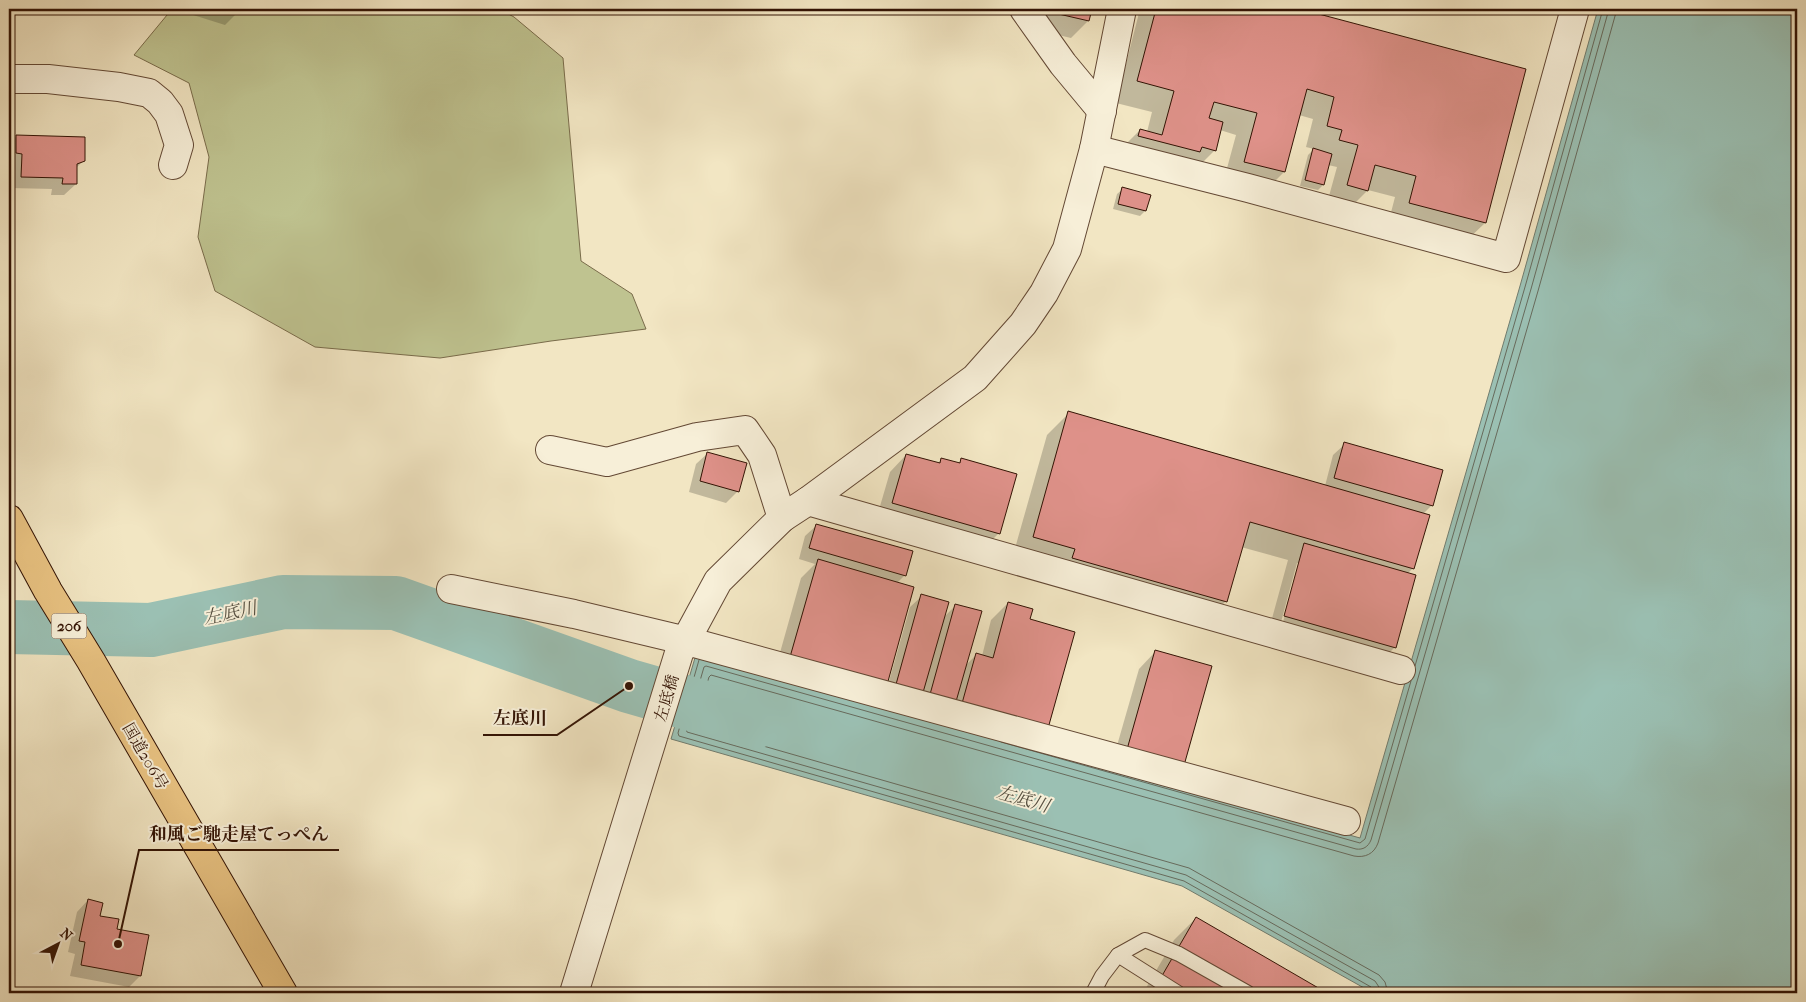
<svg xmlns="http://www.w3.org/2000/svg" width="1806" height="1002" font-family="'IM FELL French Canon','Noto Serif JP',serif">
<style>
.green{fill:#bfc390;stroke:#796b4a}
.water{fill:#9bc0b3;stroke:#717b6d}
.shadow{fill:#0003;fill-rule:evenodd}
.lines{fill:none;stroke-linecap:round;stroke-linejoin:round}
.shore{stroke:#676a5c;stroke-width:1}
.river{stroke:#9bc0b3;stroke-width:54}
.building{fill:#de9189;stroke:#331304}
.lane-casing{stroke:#634834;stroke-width:16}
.street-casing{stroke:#634834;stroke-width:30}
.highway-casing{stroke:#331304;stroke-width:30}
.lane{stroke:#f7efd8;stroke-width:14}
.street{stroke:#f7efd8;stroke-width:28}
.highway{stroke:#e9c382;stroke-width:28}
.labels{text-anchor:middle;stroke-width:4;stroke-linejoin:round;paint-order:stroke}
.shield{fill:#f7efd8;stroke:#6e5544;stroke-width:1}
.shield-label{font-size:15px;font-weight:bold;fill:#331304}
.street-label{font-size:16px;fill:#331304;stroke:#f7efd8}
.water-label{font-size:18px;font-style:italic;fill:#575041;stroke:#f7efd8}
.leader{fill:none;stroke:#331304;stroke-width:2}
.callout-dot{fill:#331304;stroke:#f7efd8;stroke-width:2}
.callout-label{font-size:18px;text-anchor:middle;font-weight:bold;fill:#331304;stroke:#f7efd8;stroke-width:4;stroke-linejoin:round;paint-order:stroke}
</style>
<rect width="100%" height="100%" fill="#f2e6c3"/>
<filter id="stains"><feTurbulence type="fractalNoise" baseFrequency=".004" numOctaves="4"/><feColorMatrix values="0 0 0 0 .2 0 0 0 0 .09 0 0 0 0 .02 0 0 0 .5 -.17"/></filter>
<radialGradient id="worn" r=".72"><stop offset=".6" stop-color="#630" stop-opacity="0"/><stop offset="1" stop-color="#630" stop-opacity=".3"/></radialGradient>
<polygon class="green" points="172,9 499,9 514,17 563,58 581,261 632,294 646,329 551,341 440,358 315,347 215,291 198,237 209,157 189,83 134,55"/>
<polygon class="water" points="1598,9 1797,9 1797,993 1373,993 1182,886 671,739 697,651 1360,838 1520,286"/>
<g class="shadow">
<polygon points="191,9 241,9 225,25 190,14"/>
<polygon points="1028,9 1091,9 1088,21 1071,38 1033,29"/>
<polygon points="1140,9 1332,9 1325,17 1485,223 1463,244 1388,224 1395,197 1368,190 1346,212 1326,207 1337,167 1328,165 1323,185 1318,190 1300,186 1308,155 1314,149 1306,147 1313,119 1299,115 1284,172 1262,194 1223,183 1236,135 1220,130 1215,150 1193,172 1118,152 1140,130 1147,132 1152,112 1116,103"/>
<polygon points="17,136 83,161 76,168 76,184 64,195 51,195 52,189 10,188 9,144"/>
<polygon points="1123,189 1145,211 1140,216 1113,209 1117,194"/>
<path d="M1069 413 1325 486 1333 455 1345 444 1432 505 1423 514 1413 568 1407 574 1395 647 1378 664 1268 633 1288 560 1241 547 1226 601 1204 623 1012 559 1047 435ZM1297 563H1300L1283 622H1281Z"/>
<polygon points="708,453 738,491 726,503 689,492 696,464"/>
<polygon points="906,455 937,464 942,459 957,464 962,460 999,533 982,550 876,520 890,472"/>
<polygon points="817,525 905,575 897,583 774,674 801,578 815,564 799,559 805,536"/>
<polygon points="922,596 943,618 956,605 965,666 977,654 982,656 991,620 1008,603 1046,731 884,699 910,607"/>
<polygon points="1155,652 1210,667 1110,770 1139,669"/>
<polygon points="88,900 99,916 116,930 140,976 129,987 70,976 75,954 68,952 77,912"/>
<polygon points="1196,918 1324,993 1143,993 1174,940"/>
</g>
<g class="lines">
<g class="shore">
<polyline points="699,660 678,733 679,736 1184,881 1371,987 1374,993"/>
<polyline points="1415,666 1525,287 1603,9"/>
<polyline points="1001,742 1360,843 1365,839 1411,681"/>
<path d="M1380 993 1379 987 1375 981 1186 875 687 732 686 729 704 667 706 666 1356 849C1363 850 1368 847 1371 840L1531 289 1609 9"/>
<path d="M1388 993 1385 982 1379 975 1189 868 697 727 695 724 709 677 711 675 1354 856C1365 858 1374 854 1378 843L1538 291 1617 9"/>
</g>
<polyline class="river" points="9,627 151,630 283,602 396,603 629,686 754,722"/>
</g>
<g class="building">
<polygon points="1047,9 1092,9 1089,21 1050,12"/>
<polygon points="1156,9 1300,9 1526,69 1486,223 1409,203 1416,176 1375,165 1368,191 1347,185 1358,145 1339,140 1342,130 1327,126 1334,97 1307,89 1285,172 1244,162 1257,113 1214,102 1209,118 1223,122 1216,151 1202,147 1200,152 1138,136 1140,129 1162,135 1174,91 1137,81"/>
<polygon points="16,135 85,137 85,161 77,164 77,184 62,184 63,178 21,177 22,154 16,153"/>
<polygon points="1313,148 1332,154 1324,185 1305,180"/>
<polygon points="1122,187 1151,195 1146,211 1118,204"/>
<polygon points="1068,411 1430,515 1414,569 1250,522 1227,602 1072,558 1075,549 1033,537"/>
<polygon points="1344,442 1443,470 1433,506 1334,478"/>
<polygon points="707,452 747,463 739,492 700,481"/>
<polygon points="906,454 940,463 941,458 960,463 961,458 1017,474 1000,534 892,503"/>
<polygon points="816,524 913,551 906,576 809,548"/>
<polygon points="1304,543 1416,575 1396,648 1284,616"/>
<polygon points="818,559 914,587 887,685 790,657"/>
<polygon points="921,594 949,602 922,696 895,688"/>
<polygon points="1008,602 1033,609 1030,619 1075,632 1047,732 961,707 976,653 993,658"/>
<polygon points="955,604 982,611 955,705 929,698"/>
<polygon points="1155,650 1212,666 1183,769 1126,753"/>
<polygon points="88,899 103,903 100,916 119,919 117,929 149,935 141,976 81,965 85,942 79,941"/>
<polygon points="1196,917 1327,993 1152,993"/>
</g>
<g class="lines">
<defs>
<g id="lane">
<polyline points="1118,955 1178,993"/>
<polyline points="1093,993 1102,976 1118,955 1145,940 1179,954 1248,993"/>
</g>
<g id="street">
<polyline points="1024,9 1063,64 1102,111"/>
<polyline points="9,79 48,79 119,87 149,93 160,102 169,114 179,145 173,165"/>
<polyline points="1094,149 1248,188 1506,258 1575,9"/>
<polyline points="550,450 607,462 697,437 745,430 762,455 782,518"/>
<polyline points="808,501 1401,670"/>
<polyline points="451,589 574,614 687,641 1346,821"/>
<polyline points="574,993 679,653 718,581 782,518 808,501 975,378 1023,324 1044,293 1067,249 1094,149 1122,9"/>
</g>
<polyline id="highway" points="9,519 48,591 91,661 283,993"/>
</defs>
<use href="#lane" class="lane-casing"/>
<use href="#street" class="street-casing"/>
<use href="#highway" class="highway-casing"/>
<use href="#lane" class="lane"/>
<use href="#street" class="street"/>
<use href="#highway" class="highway"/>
</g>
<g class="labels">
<rect class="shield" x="51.5" y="613.5" width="35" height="25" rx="4"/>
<g class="shield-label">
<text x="69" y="631">206</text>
</g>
<g class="street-label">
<text transform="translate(666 698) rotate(-73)" y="6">左底橋</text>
<text transform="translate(146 756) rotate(60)" y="6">国道206号</text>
</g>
<g class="water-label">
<text transform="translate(230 613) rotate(-12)" y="6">左底川</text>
<text transform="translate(1023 799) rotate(16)" y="6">左底川</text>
</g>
</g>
<path class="leader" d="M629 686L557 735H483M118 944L139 850H339"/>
<g class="callout-dot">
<circle cx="629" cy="686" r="5"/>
<circle cx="118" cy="944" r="5"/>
</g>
<g class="callout-label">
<text x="520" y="724">左底川</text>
<text x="239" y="840">和風ご馳走屋てっぺん</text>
</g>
<rect width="1806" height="1002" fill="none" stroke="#f2e6c3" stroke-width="30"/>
<rect x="10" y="10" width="1786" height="982" fill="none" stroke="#331304" stroke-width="2.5"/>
<rect x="15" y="15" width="1776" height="972" fill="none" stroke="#331304"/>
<g transform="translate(58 944) rotate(41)" stroke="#f7efd8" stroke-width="4" paint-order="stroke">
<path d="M0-4L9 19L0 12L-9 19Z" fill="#331304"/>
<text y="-8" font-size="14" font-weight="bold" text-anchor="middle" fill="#331304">N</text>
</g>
<rect width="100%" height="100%" filter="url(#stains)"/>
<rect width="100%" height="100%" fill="url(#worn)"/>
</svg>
